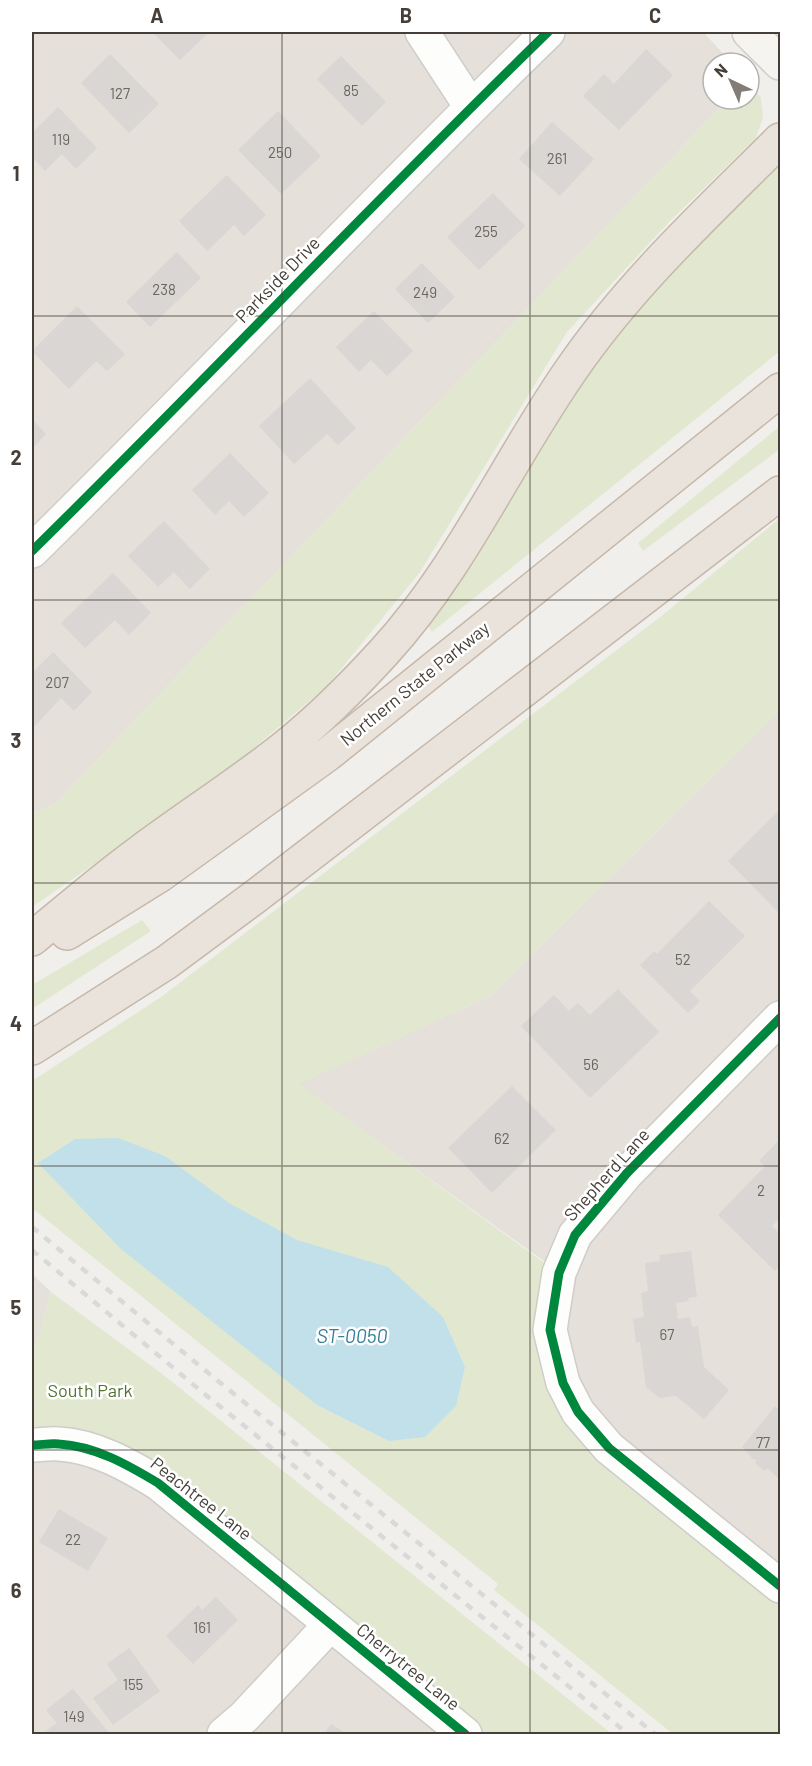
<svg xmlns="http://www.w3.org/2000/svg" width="812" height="1766" font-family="Barlow,sans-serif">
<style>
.residential{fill:#e5e0da}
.green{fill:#e2e8cf}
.water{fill:#c1e0ea}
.building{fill:#d9d6d3}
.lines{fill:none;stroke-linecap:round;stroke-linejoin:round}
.street-casing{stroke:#cfccca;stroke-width:36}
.secondary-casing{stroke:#d2cdc7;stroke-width:36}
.highway-casing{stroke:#c6b8aa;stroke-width:36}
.street{stroke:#fdfdfc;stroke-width:33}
.secondary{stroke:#f6f4f0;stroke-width:33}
.highway{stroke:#eae3dc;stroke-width:33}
.rail{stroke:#d9d9d8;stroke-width:4.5;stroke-dasharray:8 8;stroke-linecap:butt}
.cycleway-casing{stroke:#fff;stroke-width:13}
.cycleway{stroke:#00873e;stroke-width:9}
.grid{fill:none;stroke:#463f39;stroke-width:1.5;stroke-opacity:0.55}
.labels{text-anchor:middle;stroke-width:5;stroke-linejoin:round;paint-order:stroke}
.number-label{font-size:15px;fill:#6c6661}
.street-label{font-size:18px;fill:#463f39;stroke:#fff}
.park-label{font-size:18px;fill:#547331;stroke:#fff}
.water-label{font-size:20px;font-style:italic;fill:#387e99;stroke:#fff}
.neatline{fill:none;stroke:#463f39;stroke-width:2}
.grid-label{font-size:20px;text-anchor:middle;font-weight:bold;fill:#463f39}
</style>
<rect width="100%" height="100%" fill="#f1efec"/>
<g class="residential">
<polygon points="32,32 703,32 732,63 713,63 713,99 728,99 55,804 32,813"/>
<polygon points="780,710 780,1586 578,1412 559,1272 298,1084 490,996"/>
<polygon points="32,1274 51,1292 32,1359"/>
<polygon points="32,1445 97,1452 465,1734 32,1734"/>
</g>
<g class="green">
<polygon points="749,82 761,98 763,117 756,138 673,218 567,332 420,572 328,685 214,782 32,907 32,813 55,804 728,99 749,99"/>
<polygon points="780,161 780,351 432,632 422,617 537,441 641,296"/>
<polygon points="780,426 780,449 643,551 638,543"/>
<polygon points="780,518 780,710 490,996 299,1084 554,1270 556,1379 780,1586 780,1734 673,1734 494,1590 498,1584 32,1208 32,1081 161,997 664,614"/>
<polygon points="142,920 151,931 32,1009 32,985"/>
<polygon points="51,1292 161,1373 612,1734 465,1734 158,1483 32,1445 32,1359"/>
</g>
<polygon class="water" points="118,1138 165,1156 229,1203 297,1240 388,1267 443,1317 465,1367 456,1406 425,1437 389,1441 317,1405 121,1249 38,1163 75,1139"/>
<g class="building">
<polygon points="152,32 209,32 180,60"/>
<polygon points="646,49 673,75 619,130 583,96 604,74 614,84"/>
<polygon points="110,54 159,104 129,133 81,83"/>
<polygon points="341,56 386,102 362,126 317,79"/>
<polygon points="58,107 97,148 76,169 62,154 45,171 32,157 32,133"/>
<polygon points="278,111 321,156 281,194 238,150"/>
<polygon points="552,122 594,159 560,196 519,159"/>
<polygon points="227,175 266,215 244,236 234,225 207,251 179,221"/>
<polygon points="493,193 525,226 479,270 447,237"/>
<polygon points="177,252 201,278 150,327 126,302"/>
<polygon points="422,263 455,297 428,323 395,289"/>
<polygon points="77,306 125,354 107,371 96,361 69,389 32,351"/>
<polygon points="374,311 413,351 387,376 371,360 359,372 336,347"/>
<polygon points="310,378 356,428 338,445 327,434 294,464 259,426"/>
<polygon points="32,419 46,434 32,449"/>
<polygon points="230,453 269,493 244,517 229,501 215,515 192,490"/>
<polygon points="164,521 210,569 190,589 174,572 158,587 128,556"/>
<polygon points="113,573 151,613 129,635 115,620 85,648 61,623"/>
<polygon points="53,652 92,692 74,711 61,698 32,729 32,673"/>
<polygon points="780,809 780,914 728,861"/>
<polygon points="709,901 745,936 690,991 700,1001 688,1013 640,965 654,951 657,954"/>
<polygon points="618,989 659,1032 590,1098 521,1026 554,995 569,1011 578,1003 590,1015"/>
<polygon points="512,1086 556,1130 492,1193 448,1148"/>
<polygon points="780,1139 780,1218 772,1226 780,1234 780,1265 775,1271 718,1215 765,1166 759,1161"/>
<polygon points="691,1251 697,1297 688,1298 689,1301 676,1303 678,1319 690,1317 692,1327 698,1326 704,1367 729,1390 704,1419 676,1396 660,1398 646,1387 640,1342 636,1343 633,1319 644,1317 641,1293 648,1291 645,1263 660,1261 659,1255"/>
<polygon points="775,1406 780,1411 780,1480 767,1468 765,1471 755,1463 757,1460 753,1459 742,1447"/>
<polygon points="59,1509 108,1538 88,1571 39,1542"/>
<polygon points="216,1597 238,1620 193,1664 166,1636 198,1605 202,1610"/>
<polygon points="129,1648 160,1691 113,1725 93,1698 118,1680 107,1664"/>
<polygon points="73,1689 110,1734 42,1734 57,1723 46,1710"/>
<polygon points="331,1724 347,1734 324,1734"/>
</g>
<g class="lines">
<defs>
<g id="street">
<polyline points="422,32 471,107"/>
<path d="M32 551C206 380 373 202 548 32"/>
<polyline points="780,1018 627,1173 575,1235 559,1273 550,1330 563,1383 578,1412 609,1448 780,1586"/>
<path d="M32 1445C41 1445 50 1443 59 1444 95 1446 128 1465 158 1483L465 1734"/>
<polyline points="224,1734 244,1717 330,1625"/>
</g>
<polyline id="secondary" points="749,32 780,63"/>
<g id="highway">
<polyline points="67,933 160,875 328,754 780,390"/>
<path d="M32 939C67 910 103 879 140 852 187 817 237 785 284 748 320 719 353 686 384 652 461 568 507 462 571 370 630 284 707 213 780 140"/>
<polyline points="32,1048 167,962 256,896 780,493"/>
</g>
</defs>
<use href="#street" class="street-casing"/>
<use href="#secondary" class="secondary-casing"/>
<use href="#highway" class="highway-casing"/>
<use href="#street" class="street"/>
<use href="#secondary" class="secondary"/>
<use href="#highway" class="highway"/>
<g class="rail">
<polyline points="32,1227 218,1381 655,1734"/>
<polyline points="32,1250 207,1396 628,1734"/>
</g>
<defs>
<g id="cycleway">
<path d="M32 551C206 380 373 202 548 32"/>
<polyline points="780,1018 627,1173 575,1235 559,1273 550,1330 563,1383 578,1412 609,1448 780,1586"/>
<path d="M32 1445C41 1445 50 1443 59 1444 95 1446 128 1465 158 1483L465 1734"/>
</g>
</defs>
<use href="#cycleway" class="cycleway-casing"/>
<use href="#cycleway" class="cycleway"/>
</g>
<path class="grid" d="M282 32V1734M530 32V1734M32 316H780M32 600H780M32 883H780M32 1166H780M32 1450H780"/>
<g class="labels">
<g class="number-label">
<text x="351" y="96">85</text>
<text x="120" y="99">127</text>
<text x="61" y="145">119</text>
<text x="280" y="158">250</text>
<text x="557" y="164">261</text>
<text x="486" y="237">255</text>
<text x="164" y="295">238</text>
<text x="425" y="298">249</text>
<text x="57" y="688">207</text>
<text x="683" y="965">52</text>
<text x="591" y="1070">56</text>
<text x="502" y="1144">62</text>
<text x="761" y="1196">2</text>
<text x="667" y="1340">67</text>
<text x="763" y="1448">77</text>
<text x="73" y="1545">22</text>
<text x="202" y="1633">161</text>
<text x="133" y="1690">155</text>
<text x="74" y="1722">149</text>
</g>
<g class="street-label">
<text transform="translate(278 280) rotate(-46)" y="6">Parkside Drive</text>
<text transform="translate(415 684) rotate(-39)" y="6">Northern State Parkway</text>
<text transform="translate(607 1175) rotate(-48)" y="6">Shepherd Lane</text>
<text transform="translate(201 1499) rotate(38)" y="6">Peachtree Lane</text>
<text transform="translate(408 1667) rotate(39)" y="6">Cherrytree Lane</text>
</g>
<g class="park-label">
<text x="90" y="1397">South Park</text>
</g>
<g class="water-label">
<text x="352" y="1343">ST-0050</text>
</g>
</g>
<rect width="812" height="1766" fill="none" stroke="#ffffff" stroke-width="66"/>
<g transform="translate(731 81) rotate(316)"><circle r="28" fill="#ffffff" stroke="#b5b2b0" stroke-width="1.5"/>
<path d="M0-4.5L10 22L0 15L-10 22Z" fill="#827d78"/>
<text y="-9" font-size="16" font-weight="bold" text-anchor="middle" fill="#463f39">N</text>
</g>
<rect x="33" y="33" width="746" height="1700" class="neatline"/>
<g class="grid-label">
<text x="157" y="23">A</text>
<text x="406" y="23">B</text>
<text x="655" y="23">C</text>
<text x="16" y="181">1</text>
<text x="16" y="465">2</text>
<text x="16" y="748">3</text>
<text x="16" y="1031">4</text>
<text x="16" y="1315">5</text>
<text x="16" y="1598">6</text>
</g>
</svg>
